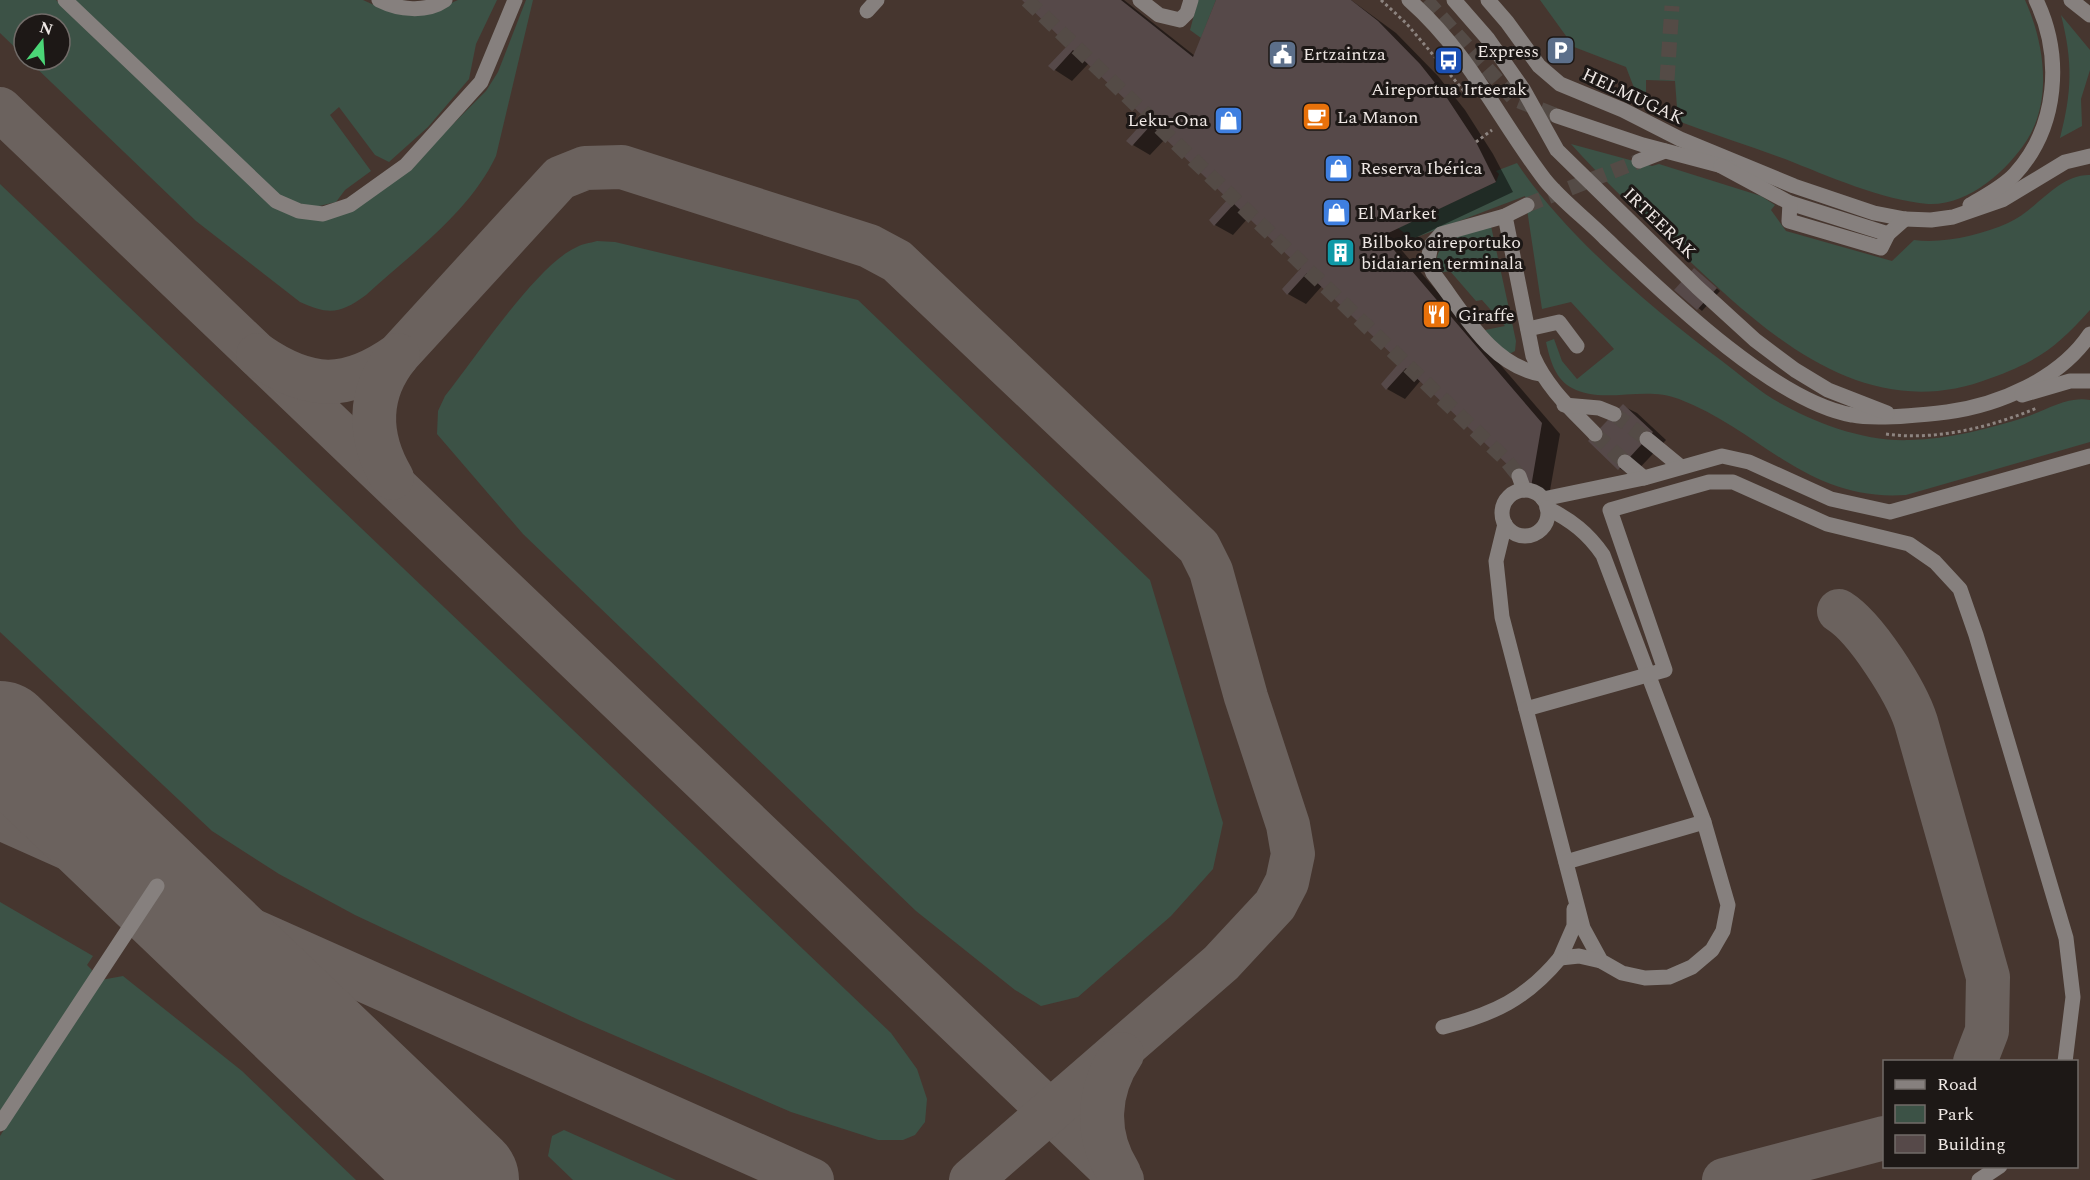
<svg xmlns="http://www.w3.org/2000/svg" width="2090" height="1180" font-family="Spectral,serif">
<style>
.built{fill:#46362f;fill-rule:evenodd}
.green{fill:#3c5246}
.shadow{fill:#0007}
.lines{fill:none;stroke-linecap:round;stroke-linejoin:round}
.taxiway{stroke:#6b625e;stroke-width:44}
.runway{stroke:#6b625e;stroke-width:110}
.building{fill:#564949}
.minor-tunnel{stroke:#544b46;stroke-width:15;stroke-dasharray:15 8;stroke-linecap:butt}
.path{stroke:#8d8480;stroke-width:3;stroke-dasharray:3 3;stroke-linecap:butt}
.minor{stroke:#86807e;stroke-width:15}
.labels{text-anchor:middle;stroke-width:6;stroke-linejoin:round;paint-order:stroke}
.poi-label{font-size:18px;fill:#eee7e4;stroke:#1d1816;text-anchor:start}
.street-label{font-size:18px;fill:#eee7e4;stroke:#1d1816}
</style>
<rect width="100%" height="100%" fill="#392f2a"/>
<path class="built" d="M0 0H2090V1180H0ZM24 24H60V60H24ZM1884 1062H2076V1166H1884Z"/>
<g class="green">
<path d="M0 0H56L257 190 313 217 416 161 486 91 498 72 526 0H533L496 156C469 213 412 253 366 295 340 314 329 315 300 302L196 221 28 60H60V24H24V56L0 33Z"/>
<polygon points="70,0 363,0 385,10 433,11 458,0 497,0 476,44 469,79 428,127 389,162 375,155 339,107 330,115 371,171 345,190 336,202 315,207 280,199"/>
<polygon points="1198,0 1216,0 1201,38 1190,30"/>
<path d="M1540 0H2025C2044 42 2053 99 2027 140 2007 171 1968 206 1928 204 1882 200 1828 176 1785 159 1749 146 1713 134 1678 121L1675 81 1646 80V95L1636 93 1626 67 1574 47Z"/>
<path d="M2061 15 2090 50V70L2081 99 2082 126 2060 138C2072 92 2073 62 2061 15Z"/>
<path d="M1571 144 1652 166 1659 164 1761 196 1775 205 1771 210 1786 231 1892 261 1914 240C1943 244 1981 235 2008 223 2036 211 2058 174 2090 175V310C2057 347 2038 361 1991 378 1863 428 1763 331 1677 249 1641 215 1604 181 1571 144Z"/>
<path d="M1517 163C1565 235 1652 309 1722 361 1738 373 1755 388 1773 399 1812 422 1864 442 1910 440 1949 439 1988 429 2026 417 2047 410 2067 396 2090 400V442L1906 495C1806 502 1761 430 1679 399 1644 385 1603 405 1572 388 1555 379 1550 360 1546 342L1554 339 1562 361 1577 379 1614 349 1571 302 1542 309 1525 196 1412 239 1398 228 1496 182 1499 174 1496 171Z"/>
<polygon points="0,184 891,1033 917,1069 927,1099 925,1122 915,1135 903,1140 878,1140 791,1112 579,1020 355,915 279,874 212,831 0,632"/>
<path d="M1491 226 1516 341 1515 351 1511 353 1502 351 1485 330 1505 326 1482 300 1476 301 1450 271 1438 273C1428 239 1467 234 1491 226Z"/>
<path d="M597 241 615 242 858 300 1150 580 1223 823 1213 869 1171 916 1078 997 1041 1006 1015 990 916 911 523 534 437 434 438 411 445 396C474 360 536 266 575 248 581 244 590 243 597 241Z"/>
<polygon points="0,902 93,956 87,965 92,970 90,979 0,1113"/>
<polygon points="123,976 242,1071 356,1180 0,1180 0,1136 101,980"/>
<polygon points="564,1130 676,1180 573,1180 548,1156 552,1136"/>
</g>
<g class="shadow">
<polygon points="1024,0 1124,0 1195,56 1218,0 1351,0 1396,33 1438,76 1465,110 1493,154 1513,192 1398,246 1560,434 1549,496 1532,486 1421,380 1405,399 1387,389 1402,362 1322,286 1306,304 1288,294 1284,289 1303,268 1249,217 1233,235 1215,225 1211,220 1230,198 1167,137 1150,155 1133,145 1148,119 1089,63 1072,81 1055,70 1050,66 1070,45"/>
<polygon points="1695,270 1720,291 1702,311 1677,290"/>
<polygon points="1623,406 1637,413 1666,440 1632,476 1619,468"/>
</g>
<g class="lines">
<g class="taxiway">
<polyline points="0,109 1122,1180"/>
<path d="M258 355C309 390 347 391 398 355L560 178 585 168 622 167 869 246 897 261 1199 547 1211 571 1246 697 1288 825 1293 854 1287 882 1275 905 1221 963 971 1180"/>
<path d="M392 478C368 437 367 393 398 355"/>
<path d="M1839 611C1866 628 1906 691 1916 722L1988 977 1987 1031 1975 1062"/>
<polyline points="0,736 72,799 172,872"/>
<polyline points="0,818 812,1180"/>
<path d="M1119 1173C1095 1135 1097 1091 1122 1054"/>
<polyline points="1724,1180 1884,1138"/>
</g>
<polyline class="runway" points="0,736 464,1180"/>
</g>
<g class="building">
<polygon points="1022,0 1121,0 1193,57 1216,0 1351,0 1378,21 1420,64 1447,98 1476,142 1496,182 1382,236 1542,423 1531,487 1406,368 1386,390 1381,384 1400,362 1307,273 1287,295 1282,289 1301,268 1234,204 1214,226 1209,220 1228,199 1151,125 1132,146 1126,141 1146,119 1073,50 1054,71 1048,66 1068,45"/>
<polygon points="1694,268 1717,288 1697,310 1674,290"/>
<polygon points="1623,404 1653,432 1618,470 1588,441"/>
</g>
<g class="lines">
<g class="minor-tunnel">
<polyline points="1027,0 1505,459 1519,476"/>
<polyline points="1426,0 1514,99 1557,116"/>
<polyline points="1667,80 1672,6"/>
<polyline points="1527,205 1639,161"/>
<polyline points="1614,414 1647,439"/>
<polyline points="1595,434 1625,462"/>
</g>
<g class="path">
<polyline points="1381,0 1406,23 1464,91"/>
<polyline points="1476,142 1492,130"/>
<path d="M1886 434C1936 441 1991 427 2037 408"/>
</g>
<g class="minor">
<polyline points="65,0 276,201 299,211 323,214 350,205 406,165 481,82 515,0"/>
<path d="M379 0C399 10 426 13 445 0"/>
<polyline points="1140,0 1159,15 1180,20 1187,13 1191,0"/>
<path d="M1409 0C1470 54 1497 117 1545 180 1562 201 1585 218 1604 237 1662 292 1773 401 1852 415 1876 420 1922 415 1947 412 1999 405 2060 379 2090 334"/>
<polyline points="1454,0 1488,39 1523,89 1557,150 1697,287 1755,340 1795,370 1828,390 1887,413"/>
<polyline points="1488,0 1507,22 1539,66 1560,84 1623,110 1680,139 1794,186 1874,213 1905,219 1931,220 1953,217 2002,200 2065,162 2090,156"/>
<polyline points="2071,0 2090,15"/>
<polyline points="867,11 877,0"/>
<polyline points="1557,116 1643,145 1730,168"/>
<polyline points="1639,161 1665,151"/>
<polyline points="1721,166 1790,203 1888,234 1905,219"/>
<polyline points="1790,203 1789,221 1881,248 1888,234"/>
<path d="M1527 205 1505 216 1441 234 1431 245 1428 260 1433 273C1463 311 1489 364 1540 374"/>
<path d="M1970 205C1985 196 2003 187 2015 174 2058 127 2063 56 2036 0"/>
<path d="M1505 216 1533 356C1547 388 1571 409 1595 434"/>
<polyline points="1528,329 1559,322 1577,346"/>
<polyline points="2022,395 2070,381 2090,381"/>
<polyline points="1564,405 1599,408 1614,414"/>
<polyline points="1647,439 1681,467"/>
<polyline points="1625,462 1644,478"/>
<polyline points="1519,476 1524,490"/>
<circle cx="1525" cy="513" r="23"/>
<polyline points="1543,499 1644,478 1722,456 1749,462 1831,499 1890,512 2090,456"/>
<path d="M1505 524 1496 561 1502 617 1583 928 1601 961 1622 973 1645 978 1669 977 1692 967 1712 950 1723 931 1728 905 1704 822 1603 555C1588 533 1571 520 1547 508"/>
<polyline points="1526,709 1665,670 1610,510 1709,482 1733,482 1827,524 1909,544 1935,562 1960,589 1976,635 2066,938 2073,997 2065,1062"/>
<polyline points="1566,862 1704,822"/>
<polyline points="1574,909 1574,926 1560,958 1579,956 1601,961"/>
<path d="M1443 1027C1494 1014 1526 999 1560 958"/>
<polyline points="0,1124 157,886"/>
<polyline points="1979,1180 2000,1166"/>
</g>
</g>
<defs>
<symbol id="parking-square" viewBox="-11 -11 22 22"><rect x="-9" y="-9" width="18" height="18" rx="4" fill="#5c6f8a" stroke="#1d1816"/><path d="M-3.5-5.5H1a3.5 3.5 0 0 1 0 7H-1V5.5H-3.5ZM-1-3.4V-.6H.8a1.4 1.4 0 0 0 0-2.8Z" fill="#fff"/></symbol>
<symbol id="civic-square" viewBox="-11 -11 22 22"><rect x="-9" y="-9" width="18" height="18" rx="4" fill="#5c6f8a" stroke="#1d1816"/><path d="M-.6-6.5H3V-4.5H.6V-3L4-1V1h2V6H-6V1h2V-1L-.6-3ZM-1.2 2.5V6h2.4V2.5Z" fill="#fff"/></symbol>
<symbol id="bus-square" viewBox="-11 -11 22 22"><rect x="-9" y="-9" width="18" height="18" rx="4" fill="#1a4fb4" stroke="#1d1816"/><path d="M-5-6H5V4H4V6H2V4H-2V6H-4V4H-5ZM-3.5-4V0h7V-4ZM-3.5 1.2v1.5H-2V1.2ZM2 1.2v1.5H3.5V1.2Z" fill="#fff"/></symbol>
<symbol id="cafe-square" viewBox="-11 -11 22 22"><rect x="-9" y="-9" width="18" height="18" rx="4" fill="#e8710a" stroke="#1d1816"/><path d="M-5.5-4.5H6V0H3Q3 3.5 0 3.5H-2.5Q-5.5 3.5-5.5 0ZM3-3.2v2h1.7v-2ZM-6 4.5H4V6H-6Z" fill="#fff"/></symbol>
<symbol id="shop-square" viewBox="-11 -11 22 22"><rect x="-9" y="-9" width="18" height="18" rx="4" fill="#3f7fe0" stroke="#1d1816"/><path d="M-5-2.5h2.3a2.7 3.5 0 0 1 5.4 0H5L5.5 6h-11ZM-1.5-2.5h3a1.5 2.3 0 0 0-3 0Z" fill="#fff"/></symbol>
<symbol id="building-square" viewBox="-11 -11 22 22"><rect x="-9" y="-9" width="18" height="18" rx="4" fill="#0f9aa8" stroke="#1d1816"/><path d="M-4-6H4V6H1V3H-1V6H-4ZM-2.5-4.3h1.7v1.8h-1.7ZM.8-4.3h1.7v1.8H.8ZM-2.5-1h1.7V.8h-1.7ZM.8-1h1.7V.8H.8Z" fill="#fff"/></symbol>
<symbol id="restaurant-square" viewBox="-11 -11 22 22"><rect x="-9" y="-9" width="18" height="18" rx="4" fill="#e8710a" stroke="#1d1816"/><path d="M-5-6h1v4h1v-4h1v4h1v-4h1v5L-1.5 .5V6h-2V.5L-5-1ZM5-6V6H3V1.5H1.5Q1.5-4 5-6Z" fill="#fff"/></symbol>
</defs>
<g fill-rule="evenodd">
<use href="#parking-square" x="1544" y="34" width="33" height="33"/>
<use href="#civic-square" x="1266" y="38" width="33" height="33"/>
<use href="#bus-square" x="1432" y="44" width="33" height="33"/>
<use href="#cafe-square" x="1300" y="100" width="33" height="33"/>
<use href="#shop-square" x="1212" y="104" width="33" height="33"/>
<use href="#shop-square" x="1322" y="152" width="33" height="33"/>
<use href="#shop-square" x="1320" y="196" width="33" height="33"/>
<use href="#building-square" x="1324" y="236" width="33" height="33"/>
<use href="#restaurant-square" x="1420" y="298" width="33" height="33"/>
</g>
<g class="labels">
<g class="poi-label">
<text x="1539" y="57" text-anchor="end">Express</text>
<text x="1303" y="60">Ertzaintza</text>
<text x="1449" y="95" text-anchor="middle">Aireportua Irteerak</text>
<text x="1337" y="123">La Manon</text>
<text x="1208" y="126" text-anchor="end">Leku-Ona</text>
<text x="1360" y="174">Reserva Ibérica</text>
<text x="1357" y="219">El Market</text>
<text x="1361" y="248">Bilboko aireportuko<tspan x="1361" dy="21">bidaiarien terminala</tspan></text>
<text x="1458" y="321">Giraffe</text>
</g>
<g class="street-label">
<text transform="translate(1633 96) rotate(25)" y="6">HELMUGAK</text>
<text transform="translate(1660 223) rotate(44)" y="6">IRTEERAK</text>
</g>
</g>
<rect x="1883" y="1060" width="195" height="108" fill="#1d1816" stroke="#716b68" stroke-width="1.5"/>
<rect x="1895" y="1080" width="30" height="9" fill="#86807e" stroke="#716b68" stroke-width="1.5"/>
<text x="1937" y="1090" font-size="18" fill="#eee7e4">Road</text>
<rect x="1895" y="1105" width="30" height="18" fill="#3c5246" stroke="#716b68" stroke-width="1.5"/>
<text x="1937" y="1120" font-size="18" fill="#eee7e4">Park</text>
<rect x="1895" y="1135" width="30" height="18" fill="#564949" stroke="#716b68" stroke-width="1.5"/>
<text x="1937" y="1150" font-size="18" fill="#eee7e4">Building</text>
<g transform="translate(42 42) rotate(17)"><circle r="28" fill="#1d1816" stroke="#716b68" stroke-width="1.5"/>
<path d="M0-4.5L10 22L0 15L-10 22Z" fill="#4bd677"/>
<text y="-9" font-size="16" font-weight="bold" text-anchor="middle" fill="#eee7e4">N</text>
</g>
</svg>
